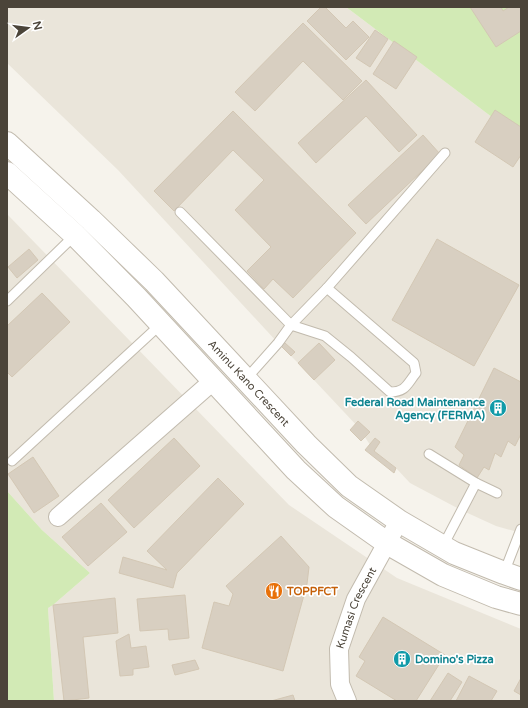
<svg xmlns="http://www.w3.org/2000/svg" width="528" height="708" font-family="'Varela Round',sans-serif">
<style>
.residential{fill:#eae5da}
.green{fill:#d2eab5}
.building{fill:#d8cfc1;stroke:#d3c7b4}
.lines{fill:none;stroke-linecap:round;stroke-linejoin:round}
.service-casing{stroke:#c2bbae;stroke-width:11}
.minor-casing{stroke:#c2bbae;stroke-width:20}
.tertiary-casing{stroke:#c2bbae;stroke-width:24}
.service{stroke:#fff;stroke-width:9}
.minor{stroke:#fff;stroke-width:18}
.tertiary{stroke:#fff;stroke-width:22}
.labels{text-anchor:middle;stroke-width:3.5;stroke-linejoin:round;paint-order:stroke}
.street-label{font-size:11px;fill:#4b4439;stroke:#fff}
.culture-label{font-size:11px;font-weight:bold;fill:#0d838f;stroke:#fff;text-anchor:end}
.food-label{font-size:11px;font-weight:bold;fill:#c56008;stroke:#fff;text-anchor:start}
</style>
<rect width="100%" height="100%" fill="#f6f3ec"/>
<g class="residential">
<polygon points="7,7 346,7 521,139 521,533 496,526 461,510 410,483 396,468 374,451 359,428 298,363 278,343 118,170 7,63"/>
<polygon points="7,214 289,505 397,578 521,629 521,701 54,701 48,608 53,605 90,573 42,530 7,491"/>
</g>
<g class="green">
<polygon points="346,7 521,7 521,139"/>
<polygon points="7,491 42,530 90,573 53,605 48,608 54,701 7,701"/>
</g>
<g class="building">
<polygon points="321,7 325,7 346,28 353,21 369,37 346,60 307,21"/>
<polygon points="470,7 501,7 503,11 509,7 521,7 521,31 496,47"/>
<polygon points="303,23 362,81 343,100 303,61 255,111 235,92"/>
<polygon points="375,30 388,39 370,67 356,58"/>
<polygon points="394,41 417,57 396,89 373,74"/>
<polygon points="366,80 417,135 399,152 366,116 316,163 298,143"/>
<polygon points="495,110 521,127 521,155 513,167 475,142"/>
<polygon points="233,111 356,233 293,298 273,279 264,289 247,271 271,247 235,210 264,180 233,150 174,211 154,191"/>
<polygon points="423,135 440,154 366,224 348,205"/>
<polygon points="437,239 519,285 474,366 392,320"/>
<polygon points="29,249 38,260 17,278 8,267"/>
<polygon points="42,293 70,322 12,377 7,372 7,326"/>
<polygon points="278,343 285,343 295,352 291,356"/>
<polygon points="319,343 335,360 314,380 298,363"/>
<polygon points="494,368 521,382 521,434 515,446 508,441 501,457 495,453 489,470 484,467 477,478 459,465 464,455 455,447"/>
<polygon points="358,421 370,432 361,441 350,430"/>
<polygon points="174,438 200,466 134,528 108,500"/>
<polygon points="375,438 380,442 374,451 396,468 394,473 365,450"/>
<polygon points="33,457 59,496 34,513 8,474"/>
<polygon points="218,478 244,504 177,573 173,588 119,573 123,557 167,570 147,551"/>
<polygon points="101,503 127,532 88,566 62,537"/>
<polygon points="281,536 309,567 307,584 283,671 202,648 214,602 229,606 233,594 226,586"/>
<polygon points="185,595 189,638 169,640 168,629 140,631 137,599"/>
<polygon points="115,598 118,633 83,637 89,698 64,701 53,605"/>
<polygon points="383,617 445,655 416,701 397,701 356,676 365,661 359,657"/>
<polygon points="129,634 131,648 146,646 149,667 133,669 133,675 120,676 116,641"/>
<polygon points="195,660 199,669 175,675 172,665"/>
<polygon points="448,673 462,682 450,701 430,701"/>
<polygon points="469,676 497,691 491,701 456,701"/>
<polygon points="521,678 521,695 514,691"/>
<polygon points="293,695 295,701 271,701"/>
</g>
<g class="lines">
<defs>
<g id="service">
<path d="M180 212 291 325 325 336 351 357 390 392C406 392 407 384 416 373L414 363 327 288"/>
<polyline points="7,301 75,235"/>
<polyline points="246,379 278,343 291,325 327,288 445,153"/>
<polyline points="429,454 476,483 497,493"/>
<polyline points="12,461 161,324"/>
<polyline points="443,546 476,483"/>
<polyline points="504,573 521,529"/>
</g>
<g id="minor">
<polyline points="58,517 213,381"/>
<path id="s1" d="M347 701 340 684 339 649 356 599 399 521"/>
</g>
<g id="tertiary">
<path id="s2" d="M7 143 91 220 154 281 306 444 349 486 399 521 454 553 504 573 521 579"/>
<polyline points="7,173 75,235 136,297 296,470 336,507 387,543 443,575 496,597 521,604"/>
</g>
</defs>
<use href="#service" class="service-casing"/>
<use href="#minor" class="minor-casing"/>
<use href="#tertiary" class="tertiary-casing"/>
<use href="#service" class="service"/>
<use href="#minor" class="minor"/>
<use href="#tertiary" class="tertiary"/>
</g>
<defs>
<symbol id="building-disc" viewBox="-11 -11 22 22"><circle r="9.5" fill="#0f9aa8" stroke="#fff"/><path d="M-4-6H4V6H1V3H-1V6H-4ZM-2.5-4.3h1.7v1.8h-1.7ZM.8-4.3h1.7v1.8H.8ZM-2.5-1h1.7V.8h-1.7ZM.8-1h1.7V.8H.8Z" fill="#fff"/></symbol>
<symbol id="restaurant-disc" viewBox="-11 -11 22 22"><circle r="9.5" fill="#e8710a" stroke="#fff"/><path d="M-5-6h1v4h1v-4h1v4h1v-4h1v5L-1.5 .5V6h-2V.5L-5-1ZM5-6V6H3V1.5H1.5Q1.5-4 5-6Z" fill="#fff"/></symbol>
</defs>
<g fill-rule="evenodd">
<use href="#building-disc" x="488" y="398" width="20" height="20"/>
<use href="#restaurant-disc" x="264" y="581" width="20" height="20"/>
<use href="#building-disc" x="392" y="649" width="20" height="20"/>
</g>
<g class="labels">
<g class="street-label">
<text dy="4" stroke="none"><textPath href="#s2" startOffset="341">Aminu Kano Crescent</textPath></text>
<text dy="4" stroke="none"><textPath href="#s1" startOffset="98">Kumasi Crescent</textPath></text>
</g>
<g class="culture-label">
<text x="485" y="406">Federal Road Maintenance<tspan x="485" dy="13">Agency (FERMA)</tspan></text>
<text x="415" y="663" text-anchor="start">Domino's Pizza</text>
</g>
<g class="food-label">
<text x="287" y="595">TOPPFCT</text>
</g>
</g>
<rect width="528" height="708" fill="none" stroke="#4b4439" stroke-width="16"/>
<g transform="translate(28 28) rotate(76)" stroke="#ffffff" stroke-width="3" paint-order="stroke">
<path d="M0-3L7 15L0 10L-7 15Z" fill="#4b4439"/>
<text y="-6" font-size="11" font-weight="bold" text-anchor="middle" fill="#4b4439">N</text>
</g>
</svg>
